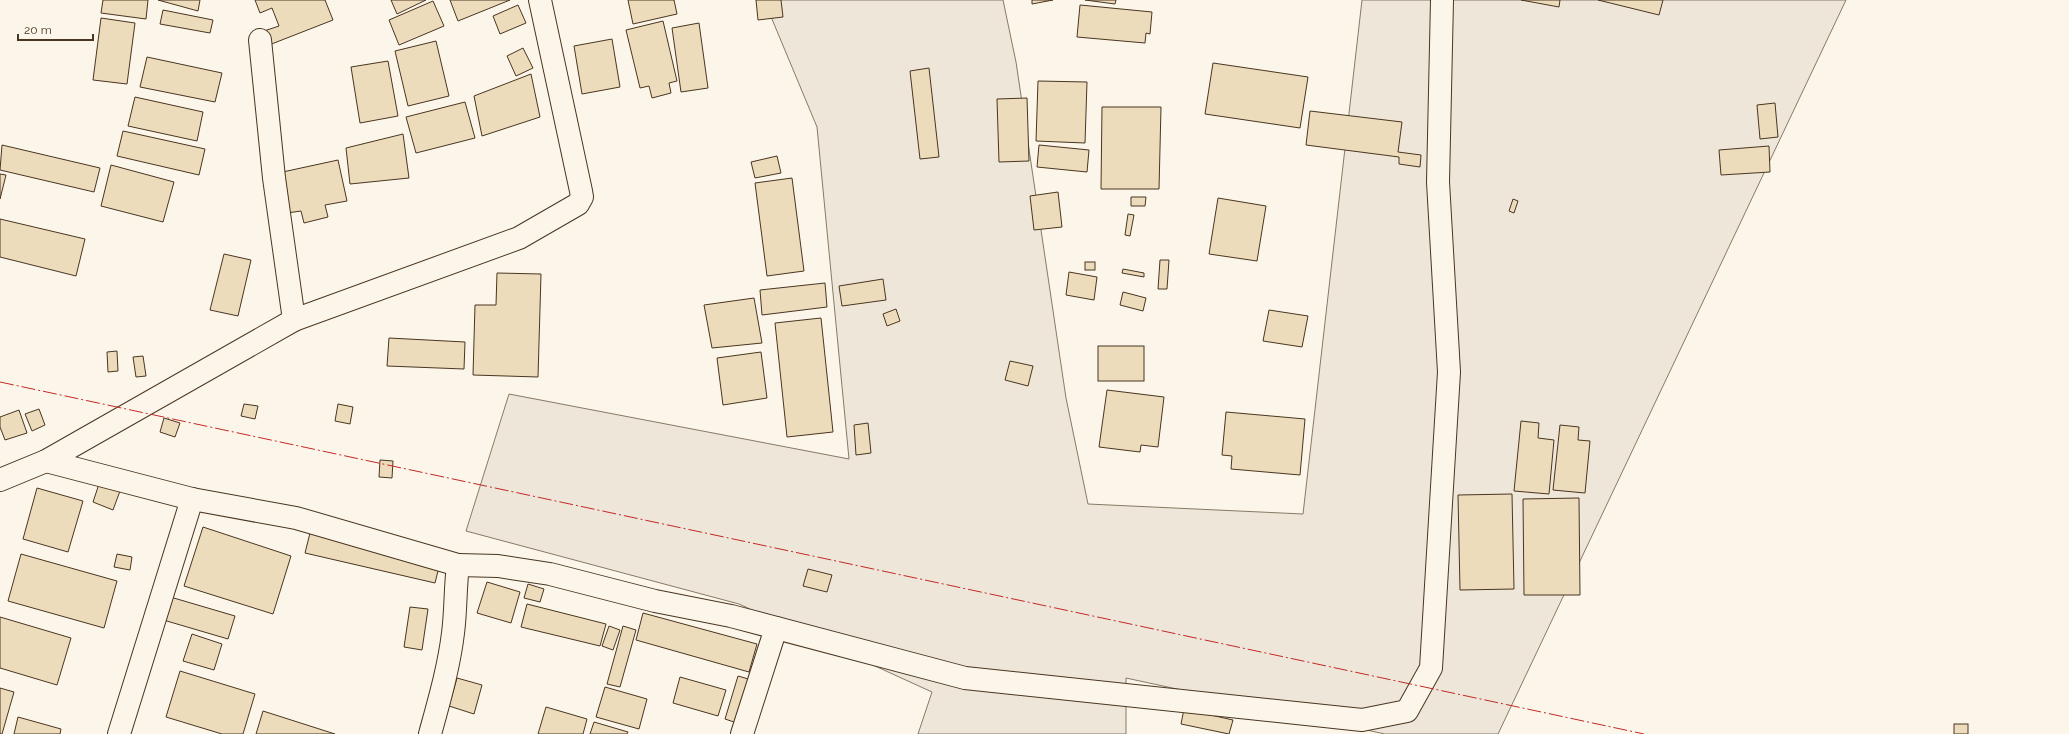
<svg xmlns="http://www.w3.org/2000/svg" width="2069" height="734" font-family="Raleway,sans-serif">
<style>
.green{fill:#ede6d9;stroke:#887966}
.building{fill:#ecdcbc;stroke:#4a3520}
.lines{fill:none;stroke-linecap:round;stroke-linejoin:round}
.street-casing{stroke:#4a3520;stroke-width:24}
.street{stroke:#fbf6e9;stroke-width:22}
.power{stroke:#c62828;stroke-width:1;stroke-dasharray:14 3 2 3;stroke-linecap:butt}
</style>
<rect width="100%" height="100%" fill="#fbf6e9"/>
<polygon class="green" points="764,0 1003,0 1016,62 1066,398 1088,504 1303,514 1362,0 1846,0 1498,734 1385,734 1126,678 1126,734 918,734 932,692 739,604 466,531 509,394 849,459 817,127"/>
<g class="building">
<polygon points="103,0 148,0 146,19 101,13"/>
<polygon points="158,0 200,0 198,11"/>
<polygon points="255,0 325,0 333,20 269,45 264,31 279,26 272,8 260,13"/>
<polygon points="391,0 426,0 397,14"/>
<polygon points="450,0 510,0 458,21"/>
<polygon points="628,0 674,0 677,14 633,24"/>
<polygon points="756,0 781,0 783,17 758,20"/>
<polygon points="1032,0 1053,0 1032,4"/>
<polygon points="1085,0 1116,0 1115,4"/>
<polygon points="1521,0 1560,0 1559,7"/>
<polygon points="1598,0 1663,0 1659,15"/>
<polygon points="433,1 444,26 399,45 389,20"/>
<polygon points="518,5 526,23 500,34 493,16"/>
<polygon points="1080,5 1152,12 1150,34 1146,33 1145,43 1077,37"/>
<polygon points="163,10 213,20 210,33 160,24"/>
<polygon points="101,18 135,23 127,84 93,80"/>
<polygon points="663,21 677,81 669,83 671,93 652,98 649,86 640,88 626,30"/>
<polygon points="699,23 708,88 681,92 672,28"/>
<polygon points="612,39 620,87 582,94 574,46"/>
<polygon points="436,41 449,96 408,106 395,51"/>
<polygon points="523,48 533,68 516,76 507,56"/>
<polygon points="147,57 222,73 215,102 140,87"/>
<polygon points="388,61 398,116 360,123 351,67"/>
<polygon points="1213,63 1308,77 1300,128 1205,114"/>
<polygon points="929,68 939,157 920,159 910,71"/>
<polygon points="531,74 540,117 482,136 474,96"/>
<polygon points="1038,81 1087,82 1085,143 1036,141"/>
<polygon points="135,97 203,112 197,141 128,126"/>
<polygon points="1027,98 1029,161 999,162 997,99"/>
<polygon points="465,102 475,138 416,153 406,117"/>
<polygon points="1775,103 1778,137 1760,139 1757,105"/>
<polygon points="1102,107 1161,107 1159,189 1101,189"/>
<polygon points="1310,111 1402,122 1398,152 1421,155 1420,167 1399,164 1399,157 1306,145"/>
<polygon points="123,131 205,149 199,175 117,156"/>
<polygon points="403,134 409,178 350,184 346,148"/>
<polygon points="2,145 100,168 94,192 0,170"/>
<polygon points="1039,145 1089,150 1087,172 1037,167"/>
<polygon points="1769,146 1770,172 1721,175 1719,150"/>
<polygon points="777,156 781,173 755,178 751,162"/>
<polygon points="338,160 347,201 325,205 328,217 304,223 301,211 287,213 278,173"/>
<polygon points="111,165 174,182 163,222 101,206"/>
<polygon points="0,174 6,175 0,199"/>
<polygon points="792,178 804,271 767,276 755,183"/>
<polygon points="1058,192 1062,227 1034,230 1030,196"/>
<polygon points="1131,197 1146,197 1145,206 1131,206"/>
<polygon points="1218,198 1266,206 1257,261 1209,254"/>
<polygon points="1513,199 1518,201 1514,213 1509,211"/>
<polygon points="1128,214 1134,215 1130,236 1125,235"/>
<polygon points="0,219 85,239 76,276 0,257"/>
<polygon points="224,254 251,260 238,316 210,310"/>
<polygon points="1160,260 1169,260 1167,289 1158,289"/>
<rect x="1085" y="262" width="10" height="8"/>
<polygon points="1123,269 1144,273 1144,277 1122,273"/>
<polygon points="1069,272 1097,277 1094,300 1066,295"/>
<polygon points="497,273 541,274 538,377 473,375 475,305 496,305"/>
<polygon points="883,279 886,300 842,306 839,286"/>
<polygon points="825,283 827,307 762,315 760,290"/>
<polygon points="1123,292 1146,298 1143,311 1120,305"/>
<polygon points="754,298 762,343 712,348 704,305"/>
<polygon points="896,309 900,321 887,326 883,314"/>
<polygon points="1269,310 1308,316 1302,347 1263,341"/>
<polygon points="821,318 833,432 787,437 775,323"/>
<polygon points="389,338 465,342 464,369 387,366"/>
<rect x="1098" y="346" width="46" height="35"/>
<polygon points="117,351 118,371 108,372 107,352"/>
<polygon points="761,352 767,398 723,405 717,358"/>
<polygon points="143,356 146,376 136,377 133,357"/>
<polygon points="1010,361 1033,366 1028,386 1005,380"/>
<polygon points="1107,390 1164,397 1158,447 1141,445 1140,452 1099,447"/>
<polygon points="244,404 258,406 255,419 241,416"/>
<polygon points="338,404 353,407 350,424 335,421"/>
<polygon points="39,409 45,425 32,431 25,414"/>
<polygon points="19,410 27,433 5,440 0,427 0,417"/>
<polygon points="1226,412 1305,419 1300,475 1231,469 1232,456 1222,455"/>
<polygon points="164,418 180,423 175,437 160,432"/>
<polygon points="1521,421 1539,423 1538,438 1554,440 1549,494 1514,491"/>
<polygon points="868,423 871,453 856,455 854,425"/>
<polygon points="1560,425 1579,427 1578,440 1590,441 1585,493 1553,490"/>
<polygon points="380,460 393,461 392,478 379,477"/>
<polygon points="99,484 120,491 113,510 93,502"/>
<polygon points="37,488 83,501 68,552 23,539"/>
<polygon points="1512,494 1514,589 1460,590 1458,495"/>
<polygon points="1579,498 1580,595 1524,595 1523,499"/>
<polygon points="203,527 291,556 273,614 184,586"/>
<polygon points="311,529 441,559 435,583 305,553"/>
<polygon points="21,554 117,581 104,628 8,601"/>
<polygon points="117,554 132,557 130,570 114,567"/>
<polygon points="808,569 832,575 827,592 803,586"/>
<polygon points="487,582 520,592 511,623 477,613"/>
<polygon points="528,584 544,589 540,602 524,598"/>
<polygon points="167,596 235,616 228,639 160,619"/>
<polygon points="527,604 606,624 600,646 521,627"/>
<polygon points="410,607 428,609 422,650 404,647"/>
<polygon points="643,613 757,644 749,672 636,640"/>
<polygon points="0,617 71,638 57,685 0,668"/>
<polygon points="609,626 620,630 613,650 602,646"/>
<polygon points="623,626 636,630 620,687 607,684"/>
<polygon points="192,634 222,644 214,670 183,661"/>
<polygon points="180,671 255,694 243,734 222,734 166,717"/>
<polygon points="738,676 752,680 740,724 725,719"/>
<polygon points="680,677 726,690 718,716 673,703"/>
<polygon points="457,678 482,685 474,714 449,706"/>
<polygon points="605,687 647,699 639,729 596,717"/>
<polygon points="0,688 14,692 2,734 0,734"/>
<polygon points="546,707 587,719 583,734 538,734"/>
<polygon points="1184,709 1233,720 1229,734 1181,724"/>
<polygon points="263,711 335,734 256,734"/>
<polygon points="18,717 61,729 60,734 14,734"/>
<polygon points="594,722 628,732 627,734 590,734"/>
<rect x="1954" y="724" width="14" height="10"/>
</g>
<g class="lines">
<defs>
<g id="street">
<polyline points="260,40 274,178 294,320"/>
<path d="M46 461 192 499 296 518 458 565C455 588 456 611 453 633 449 667 439 701 430 734"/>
<polyline points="0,480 46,461 294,320 519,238 578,204 582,197 581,191 540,0"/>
<polyline points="458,565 498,566 550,574 655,601 731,616 965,678 1362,720 1407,711 1431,668 1449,372 1438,182 1442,0"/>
<polyline points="119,734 192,499"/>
<polyline points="742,734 776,628"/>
</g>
</defs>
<use href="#street" class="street-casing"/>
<use href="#street" class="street"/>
<polyline class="power" points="0,382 1644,734"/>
</g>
<path d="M18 34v6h75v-6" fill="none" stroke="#4a3520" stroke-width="2"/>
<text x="24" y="34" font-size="12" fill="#4a3520" stroke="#fbf6e9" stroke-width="3" paint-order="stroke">20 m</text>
</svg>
